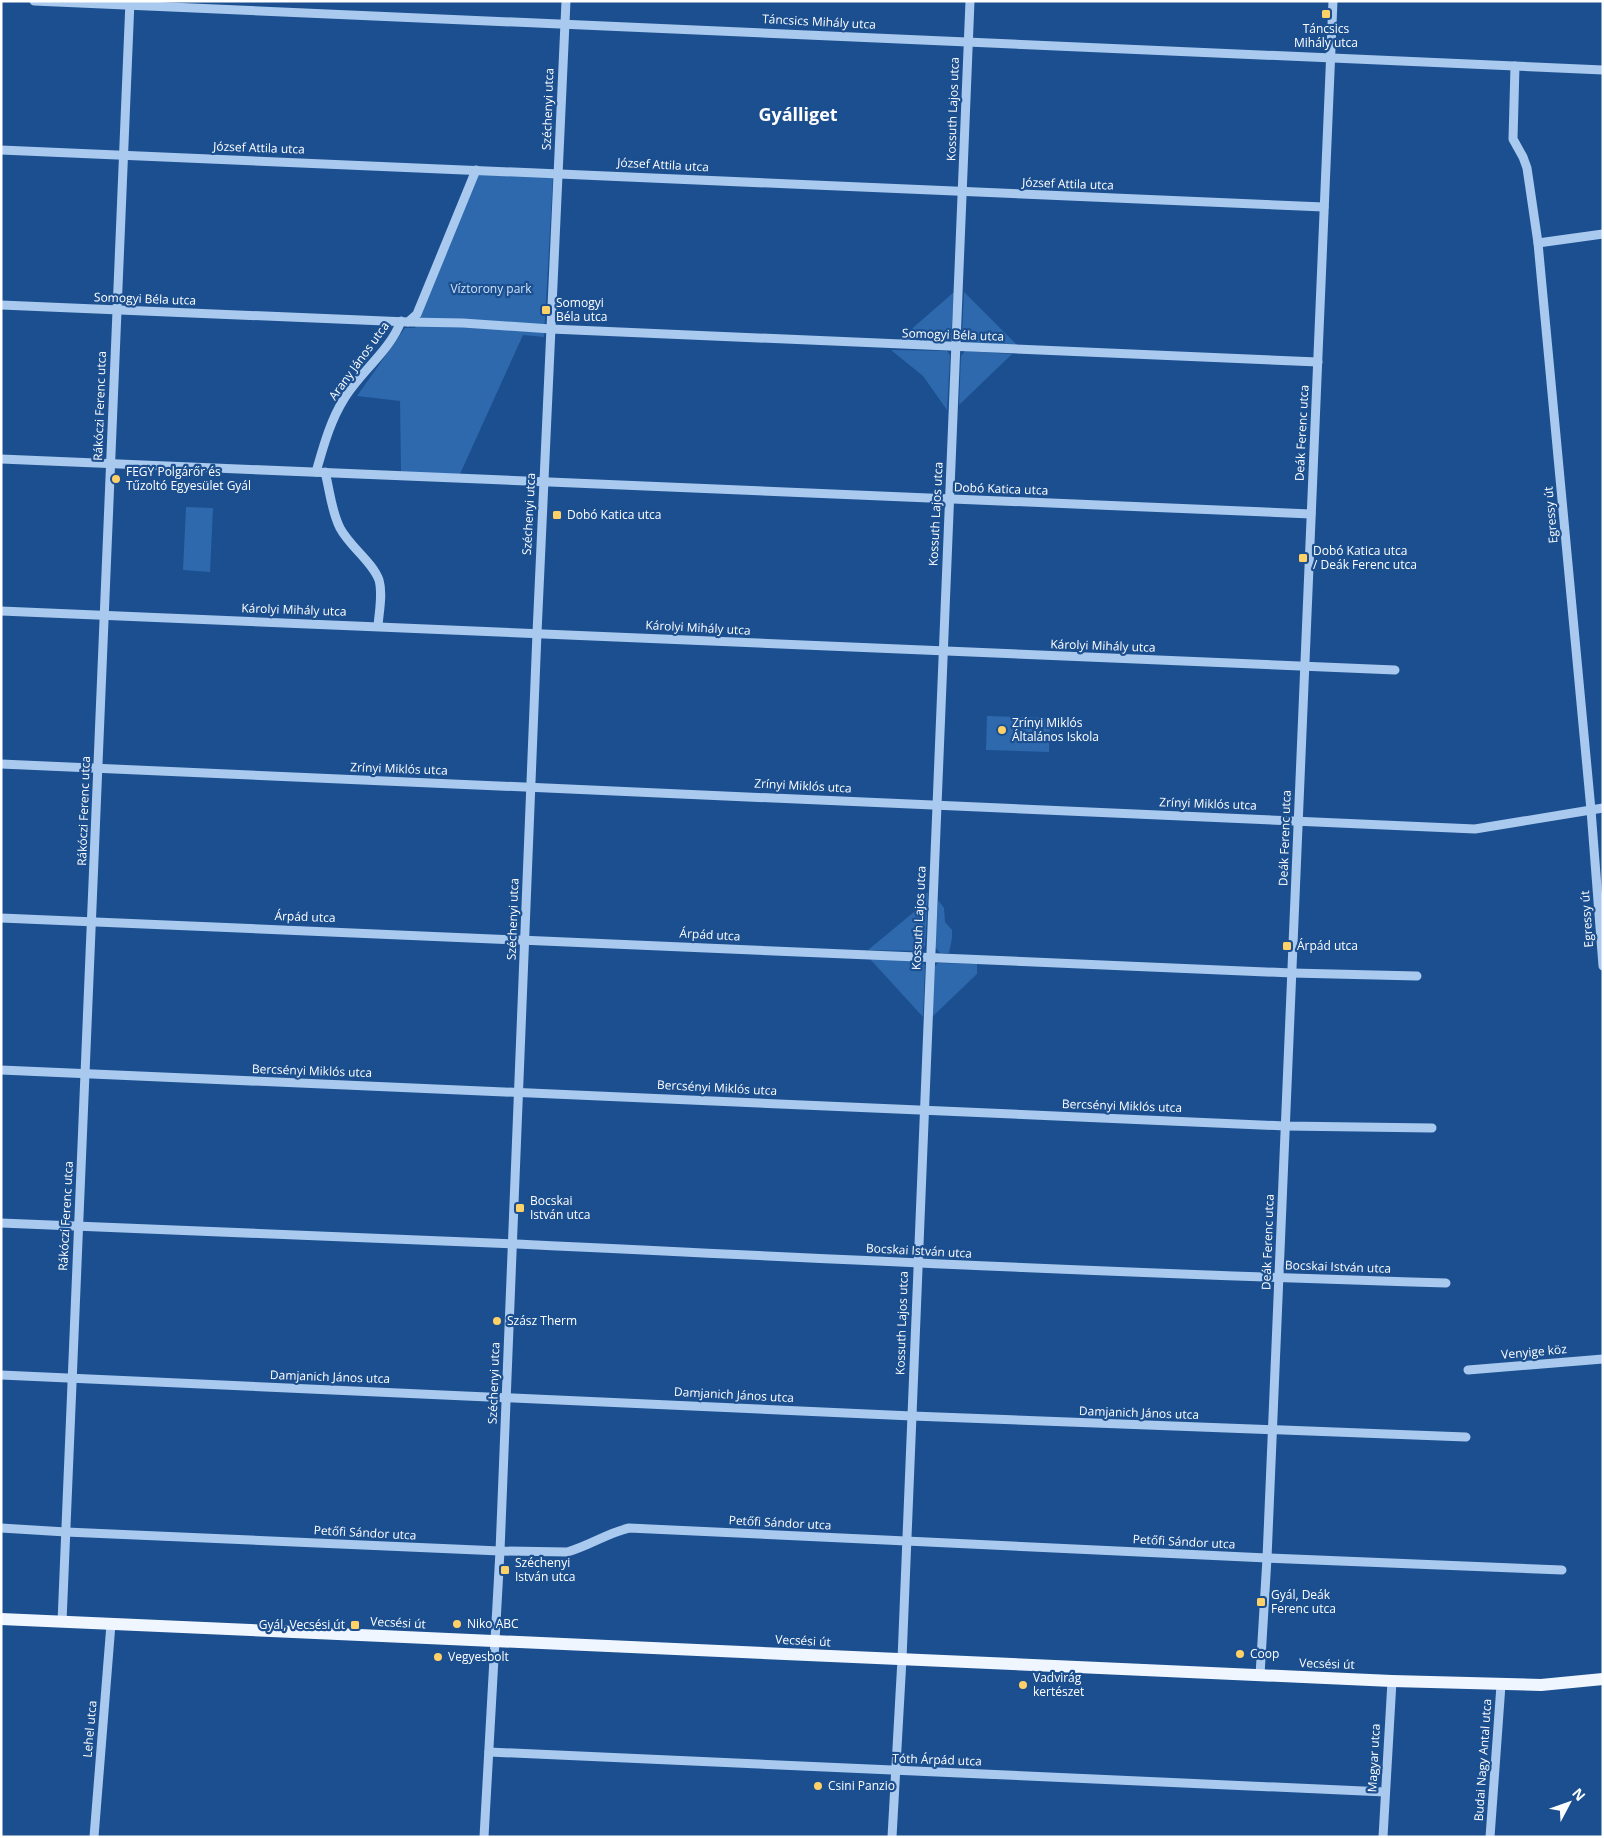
<svg xmlns="http://www.w3.org/2000/svg" width="1604" height="1838" font-family="'Open Sans',sans-serif">
<style>
.green{fill:#2e69ad}
.lines{fill:none;stroke-linecap:round;stroke-linejoin:round}
.minor{stroke:#a9c9ee;stroke-width:9}
.major{stroke:#f0f6ff;stroke-width:12}
.poi-dot{fill:#ffd166;stroke:#1b4f8f;stroke-width:2}
.labels{text-anchor:middle;stroke-width:4.5;stroke-linejoin:round;paint-order:stroke}
.street-label{font-size:12px;fill:#fff;stroke:#1b4f8f}
.poi-label{font-size:12px;fill:#fff;stroke:#1b4f8f;text-anchor:start}
.park-label{font-size:12px;fill:#cfe3fa;stroke:#1b4f8f}
.district-label{font-size:18px;font-weight:bold;fill:#fff;stroke:#1b4f8f}
</style>
<rect width="100%" height="100%" fill="#1b4f8f"/>
<g class="green">
<polygon points="479,174 553,176 544,337 523,335 460,474 401,472 400,401 357,396 405,328 415,328"/>
<polygon points="954,292 951,335 946,341 899,340"/>
<polygon points="964,292 1017,345 968,343 962,337"/>
<polygon points="891,350 947,351 950,355 947,410 923,376"/>
<polygon points="965,351 1012,354 959,405 961,356"/>
<polygon points="186,507 213,508 210,572 183,570"/>
<polygon points="987,716 1050,718 1049,752 986,750"/>
<polygon points="920,893 928,893 925,946 920,951 868,950 914,912 918,907"/>
<polygon points="938,900 944,908 945,922 952,930 952,938 949,953 940,953 935,947"/>
<polygon points="870,959 920,960 925,965 923,1017"/>
<polygon points="938,963 977,964 977,974 932,1017 934,967"/>
</g>
<g class="lines">
<g class="minor">
<polyline points="34,1 1603,70"/>
<polyline points="1515,66 1513,139 1523,157 1527,168 1538,243 1591,810 1603,966"/>
<polyline points="1,150 1324,207"/>
<polyline points="1538,243 1603,234"/>
<polyline points="1,305 408,322 417,314 476,170"/>
<polyline points="408,322 463,323 551,329 1318,362"/>
<polyline points="1,459 1311,514"/>
<path d="M316 472C323 448 330 421 344 399 360 372 390 351 401 321"/>
<path d="M325 472C330 491 331 510 340 528 350 547 372 561 379 580 383 594 379 612 378 626"/>
<polyline points="1,611 1395,670"/>
<polyline points="1,764 1475,829 1603,808"/>
<polyline points="1,918 1292,973 1417,976"/>
<polyline points="1,1070 1285,1126 1432,1128"/>
<path d="M1 1223C173 1231 345 1236 517 1244 826 1259 1136 1274 1446 1283"/>
<polyline points="1468,1370 1603,1359"/>
<polyline points="1,1375 912,1416 1466,1437"/>
<path d="M1 1528 66 1532 500 1551 567 1552C589 1546 607 1533 629 1528L1267 1558 1562 1570"/>
<polyline points="62,1622 130,1"/>
<polyline points="1260,1675 1267,1558 1333,1"/>
<polyline points="489,1752 1385,1792"/>
<polyline points="94,1837 111,1624"/>
<polyline points="484,1837 500,1551 537,633 566,1"/>
<polyline points="892,1837 902,1659 970,1"/>
<polyline points="1383,1837 1392,1681"/>
<polyline points="1490,1837 1501,1685"/>
</g>
<polyline class="major" points="1,1619 1392,1681 1541,1685 1603,1679"/>
</g>
<g class="poi-dot">
<rect x="1321" y="9" width="10" height="10" rx="2.5"/>
<rect x="541" y="305" width="10" height="10" rx="2.5"/>
<circle cx="116" cy="479" r="5"/>
<rect x="552" y="510" width="10" height="10" rx="2.5"/>
<rect x="1298" y="553" width="10" height="10" rx="2.5"/>
<circle cx="1002" cy="730" r="5"/>
<rect x="1282" y="941" width="10" height="10" rx="2.5"/>
<rect x="515" y="1203" width="10" height="10" rx="2.5"/>
<circle cx="497" cy="1321" r="5"/>
<rect x="500" y="1565" width="10" height="10" rx="2.5"/>
<rect x="1256" y="1597" width="10" height="10" rx="2.5"/>
<circle cx="457" cy="1624" r="5"/>
<rect x="350" y="1620" width="10" height="10" rx="2.5"/>
<circle cx="1240" cy="1654" r="5"/>
<circle cx="438" cy="1657" r="5"/>
<circle cx="1023" cy="1685" r="5"/>
<circle cx="818" cy="1786" r="5"/>
</g>
<g class="labels">
<g class="street-label">
<text transform="translate(819 22) rotate(3)" y="4">Táncsics Mihály utca</text>
<text transform="translate(548 109) rotate(-88)" y="4">Széchenyi utca</text>
<text transform="translate(953 109) rotate(-88)" y="4">Kossuth Lajos utca</text>
<text transform="translate(259 148) rotate(2)" y="4">József Attila utca</text>
<text transform="translate(663 165) rotate(3)" y="4">József Attila utca</text>
<text transform="translate(1068 184) rotate(2)" y="4">József Attila utca</text>
<text transform="translate(145 299) rotate(2)" y="4">Somogyi Béla utca</text>
<text transform="translate(953 335) rotate(2)" y="4">Somogyi Béla utca</text>
<text transform="translate(359 361) rotate(-54)" y="4">Arany János utca</text>
<text transform="translate(100 406) rotate(-88)" y="4">Rákóczi Ferenc utca</text>
<text transform="translate(1302 433) rotate(-87)" y="4">Deák Ferenc utca</text>
<text transform="translate(1001 489) rotate(2)" y="4">Dobó Katica utca</text>
<text transform="translate(529 514) rotate(-87)" y="4">Széchenyi utca</text>
<text transform="translate(936 514) rotate(-87)" y="4">Kossuth Lajos utca</text>
<text transform="translate(1551 515) rotate(-95)" y="4">Egressy út</text>
<text transform="translate(294 610) rotate(2)" y="4">Károlyi Mihály utca</text>
<text transform="translate(698 628) rotate(3)" y="4">Károlyi Mihály utca</text>
<text transform="translate(1103 646) rotate(2)" y="4">Károlyi Mihály utca</text>
<text transform="translate(399 769) rotate(2)" y="4">Zrínyi Miklós utca</text>
<text transform="translate(803 786) rotate(3)" y="4">Zrínyi Miklós utca</text>
<text transform="translate(1208 804) rotate(2)" y="4">Zrínyi Miklós utca</text>
<text transform="translate(84 811) rotate(-88)" y="4">Rákóczi Ferenc utca</text>
<text transform="translate(1285 838) rotate(-88)" y="4">Deák Ferenc utca</text>
<text transform="translate(305 917) rotate(2)" y="4">Árpád utca</text>
<text transform="translate(919 918) rotate(-87)" y="4">Kossuth Lajos utca</text>
<text transform="translate(513 919) rotate(-88)" y="4">Széchenyi utca</text>
<text transform="translate(1587 919) rotate(-94)" y="4">Egressy út</text>
<text transform="translate(710 935) rotate(3)" y="4">Árpád utca</text>
<text transform="translate(312 1071) rotate(2)" y="4">Bercsényi Miklós utca</text>
<text transform="translate(717 1088) rotate(3)" y="4">Bercsényi Miklós utca</text>
<text transform="translate(1122 1106) rotate(2)" y="4">Bercsényi Miklós utca</text>
<text transform="translate(66 1216) rotate(-87)" y="4">Rákóczi Ferenc utca</text>
<text transform="translate(1268 1242) rotate(-88)" y="4">Deák Ferenc utca</text>
<text transform="translate(919 1251) rotate(3)" y="4">Bocskai István utca</text>
<text transform="translate(1338 1267) rotate(2)" y="4">Bocskai István utca</text>
<text transform="translate(902 1323) rotate(-88)" y="4">Kossuth Lajos utca</text>
<text transform="translate(1534 1352) rotate(-5)" y="4">Venyige köz</text>
<text transform="translate(330 1377) rotate(2)" y="4">Damjanich János utca</text>
<text transform="translate(494 1383) rotate(-88)" y="4">Széchenyi utca</text>
<text transform="translate(734 1395) rotate(3)" y="4">Damjanich János utca</text>
<text transform="translate(1139 1413) rotate(2)" y="4">Damjanich János utca</text>
<text transform="translate(780 1523) rotate(3)" y="4">Petőfi Sándor utca</text>
<text transform="translate(365 1533) rotate(3)" y="4">Petőfi Sándor utca</text>
<text transform="translate(1184 1542) rotate(3)" y="4">Petőfi Sándor utca</text>
<text transform="translate(398 1623) rotate(3)" y="4">Vecsési út</text>
<text transform="translate(803 1641) rotate(3)" y="4">Vecsési út</text>
<text transform="translate(1327 1664) rotate(2)" y="4">Vecsési út</text>
<text transform="translate(90 1729) rotate(-85)" y="4">Lehel utca</text>
<text transform="translate(1374 1758) rotate(-87)" y="4">Magyar utca</text>
<text transform="translate(937 1760) rotate(2)" y="4">Tóth Árpád utca</text>
<text transform="translate(1483 1760) rotate(-86)" y="4">Budai Nagy Antal utca</text>
</g>
<g class="poi-label">
<text x="1326" y="33" text-anchor="middle">Táncsics<tspan x="1326" dy="14">Mihály utca</tspan></text>
<text x="556" y="307">Somogyi<tspan x="556" dy="14">Béla utca</tspan></text>
<text x="126" y="476">FEGY Polgárőr és<tspan x="126" dy="14">Tűzoltó Egyesület Gyál</tspan></text>
<text x="567" y="519">Dobó Katica utca</text>
<text x="1313" y="555">Dobó Katica utca<tspan x="1313" dy="14">/ Deák Ferenc utca</tspan></text>
<text x="1012" y="727">Zrínyi Miklós<tspan x="1012" dy="14">Általános Iskola</tspan></text>
<text x="1297" y="950">Árpád utca</text>
<text x="530" y="1205">Bocskai<tspan x="530" dy="14">István utca</tspan></text>
<text x="507" y="1325">Szász Therm</text>
<text x="515" y="1567">Széchenyi<tspan x="515" dy="14">István utca</tspan></text>
<text x="1271" y="1599">Gyál, Deák<tspan x="1271" dy="14">Ferenc utca</tspan></text>
<text x="467" y="1628">Niko ABC</text>
<text x="345" y="1629" text-anchor="end">Gyál, Vecsési út</text>
<text x="1250" y="1658">Coop</text>
<text x="448" y="1661">Vegyesbolt</text>
<text x="1033" y="1682">Vadvirág<tspan x="1033" dy="14">kertészet</tspan></text>
<text x="828" y="1790">Csini Panzio</text>
</g>
<g class="park-label">
<text x="491" y="293">Víztorony park</text>
</g>
<g class="district-label">
<text x="798" y="121">Gyálliget</text>
</g>
</g>
<rect width="1604" height="1838" fill="none" stroke="#ffffff" stroke-width="5"/>
<g transform="translate(1569 1803) rotate(49)" stroke="#1b4f8f" stroke-width="4" paint-order="stroke">
<path d="M0-4L9 19L0 12L-9 19Z" fill="#ffffff"/>
<text y="-8" font-size="14" font-weight="bold" text-anchor="middle" fill="#ffffff">N</text>
</g>
</svg>
